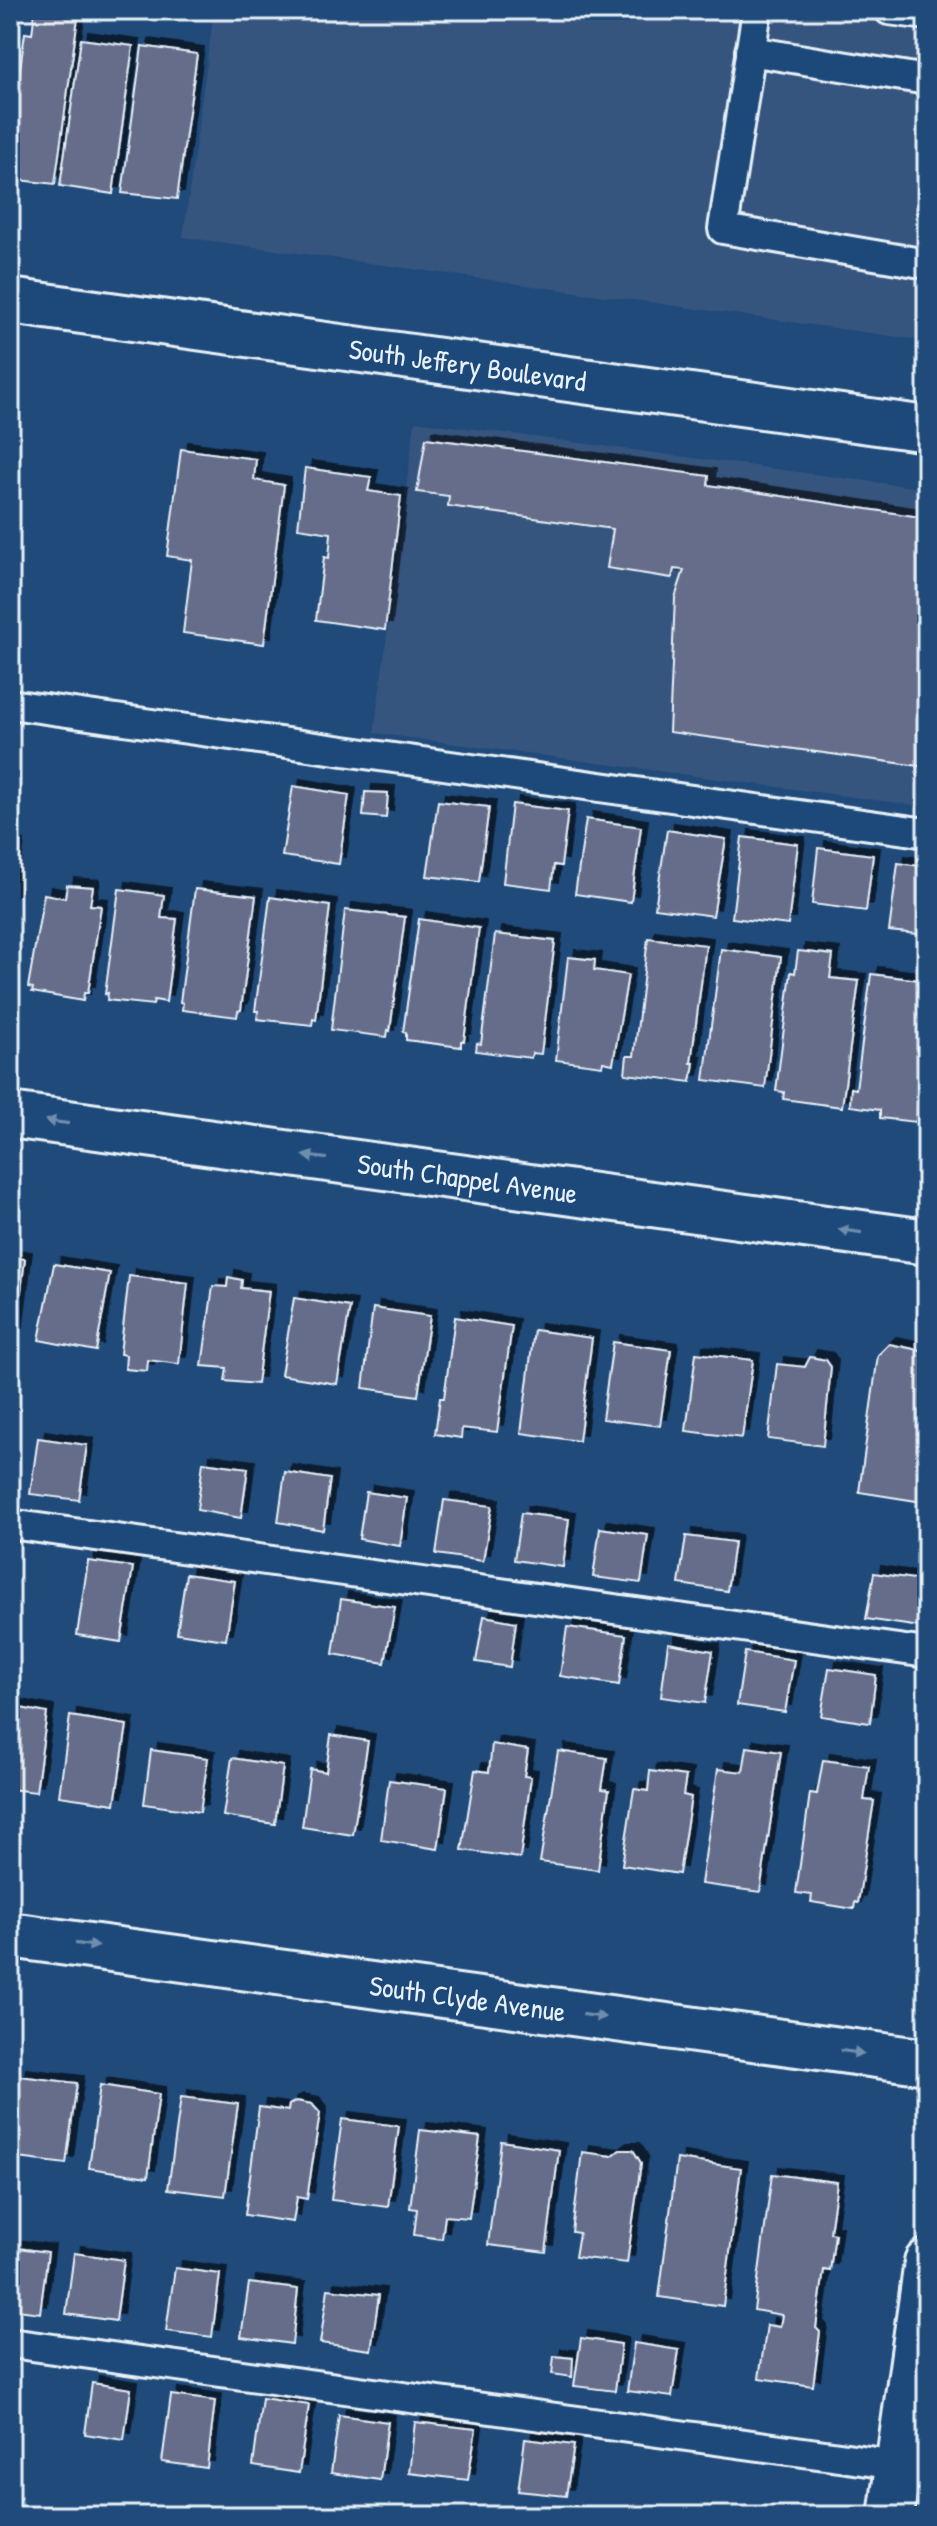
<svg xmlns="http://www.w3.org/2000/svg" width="937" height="2526" font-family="'Patrick Hand',sans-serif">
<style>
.built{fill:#34547f}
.building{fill:#666d8b;stroke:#e8f1f8;stroke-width:2;filter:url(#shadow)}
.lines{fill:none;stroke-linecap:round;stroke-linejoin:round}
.lane-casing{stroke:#e8f1f8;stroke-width:34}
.street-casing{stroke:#e8f1f8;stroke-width:50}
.secondary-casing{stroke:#e8f1f8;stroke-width:50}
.lane{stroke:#1f4a7a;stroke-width:28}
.street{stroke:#1f4a7a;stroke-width:44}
.secondary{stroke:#1f4a7a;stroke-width:44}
.oneway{fill:#6f8dac}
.labels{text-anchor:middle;stroke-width:6;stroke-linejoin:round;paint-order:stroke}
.street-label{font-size:28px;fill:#e8f1f8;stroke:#1f4a7a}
</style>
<defs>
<filter id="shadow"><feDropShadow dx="7" dy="-7" stdDeviation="0" flood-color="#0009"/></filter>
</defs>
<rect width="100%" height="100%" fill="#1f4a7a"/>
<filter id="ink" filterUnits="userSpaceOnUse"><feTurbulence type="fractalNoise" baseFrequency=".0125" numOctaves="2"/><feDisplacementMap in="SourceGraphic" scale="16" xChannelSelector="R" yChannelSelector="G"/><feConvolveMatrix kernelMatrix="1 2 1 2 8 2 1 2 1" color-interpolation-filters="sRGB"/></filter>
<g filter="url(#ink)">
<g class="built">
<polygon points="214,10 927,10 927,341 183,237"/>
<polygon points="415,421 927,489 927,807 374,733"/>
</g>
<g class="building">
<polygon points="35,10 79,10 55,184 10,179 10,140 25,33 32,34"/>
<polygon points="81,39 133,46 113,194 60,186"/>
<polygon points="142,46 197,54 177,199 122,193"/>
<polygon points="426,438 709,476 708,485 927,518 927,767 669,732 675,598 684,570 674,569 672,578 607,568 613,529 448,506 449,496 417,492"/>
<polygon points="181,449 256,459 254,480 284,485 264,644 183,633 192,560 167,556"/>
<polygon points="305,468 371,477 368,491 401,496 385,630 316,620 324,557 329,558 331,533 298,528"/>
<polygon points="293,786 349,795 339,864 282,856"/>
<polygon points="365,792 388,793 386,818 363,816"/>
<polygon points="438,801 489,807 479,882 427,876"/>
<polygon points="512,804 568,811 561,866 554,865 551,889 503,883"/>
<polygon points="586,819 641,827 631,902 575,894"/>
<polygon points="667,830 726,839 713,916 655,908"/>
<polygon points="742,837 798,844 788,925 732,918"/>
<polygon points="10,845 17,847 10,903"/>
<polygon points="818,848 873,855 866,911 812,904"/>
<polygon points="898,863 927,867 927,935 889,931"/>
<polygon points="67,885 93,887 90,905 101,906 88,993 84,993 83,1001 32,992 33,988 28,987 44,894 65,898"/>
<polygon points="119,889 164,895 161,918 177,919 166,1002 154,1000 153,1005 107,1000 108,993 105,994"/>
<polygon points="195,889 256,896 241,1010 238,1011 237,1017 182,1010 183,1003 180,1002"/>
<polygon points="270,897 330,906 316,1020 313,1019 312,1025 257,1019 258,1011 255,1011"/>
<polygon points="345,910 405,917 390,1031 388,1030 387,1037 331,1030"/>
<polygon points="419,919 479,928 464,1041 461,1041 461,1047 406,1040 406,1033 403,1032"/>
<polygon points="495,934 555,941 541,1054 532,1053 531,1058 476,1051 477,1043 481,1044"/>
<polygon points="648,938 706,945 691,1063 694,1063 691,1082 625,1074 627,1056 634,1056"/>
<polygon points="721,949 781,957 765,1088 704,1080"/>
<polygon points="798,951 833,955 830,978 859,981 842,1107 783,1099 784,1092 776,1091 791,972 795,973"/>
<polygon points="568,957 595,960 594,970 628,975 613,1064 603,1062 602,1066 556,1060"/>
<polygon points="871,974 927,981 927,1003 916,1097 919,1098 916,1122 880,1118 880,1110 850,1106 851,1088 856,1089"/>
<polygon points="10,1257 25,1259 15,1338 10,1337"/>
<polygon points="54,1264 110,1273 96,1351 39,1340"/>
<polygon points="129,1276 188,1283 179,1364 148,1360 147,1371 125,1369 126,1355 120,1354"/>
<polygon points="228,1277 242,1280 241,1288 269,1291 257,1384 225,1381 227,1368 202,1366 213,1286 227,1287"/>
<polygon points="294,1298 350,1307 337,1384 281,1375"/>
<polygon points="373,1308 430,1316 418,1396 363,1388"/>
<polygon points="455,1317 512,1326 497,1432 462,1428 461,1438 435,1434 440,1398 444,1398"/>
<polygon points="534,1330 592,1338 579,1441 521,1433"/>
<polygon points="613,1342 671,1350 660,1426 602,1419"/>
<polygon points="889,1344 924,1351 927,1355 927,1477 923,1502 859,1492 878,1355"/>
<polygon points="696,1353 753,1360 742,1438 686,1431"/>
<polygon points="810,1357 826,1360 831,1367 823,1446 768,1439 777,1364 805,1367"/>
<polygon points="38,1438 87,1445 79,1500 30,1494"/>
<polygon points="203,1462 248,1468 241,1518 197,1510"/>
<polygon points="285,1472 330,1479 323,1530 278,1522"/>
<polygon points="366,1492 407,1498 400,1546 359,1539"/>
<polygon points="444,1500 492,1506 483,1561 436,1554"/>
<polygon points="521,1513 569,1519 563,1567 514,1560"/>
<polygon points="600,1528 648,1535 641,1583 593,1577"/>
<polygon points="686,1536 734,1542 727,1591 679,1584"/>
<polygon points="88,1561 133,1567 121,1642 77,1635"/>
<polygon points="874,1573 927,1581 927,1628 866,1619"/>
<polygon points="186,1574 235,1581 226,1640 177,1633"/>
<polygon points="341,1599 395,1607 385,1663 333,1654"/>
<polygon points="484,1616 516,1622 510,1667 476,1662"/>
<polygon points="567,1627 626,1635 619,1685 560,1676"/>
<polygon points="668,1643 713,1651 705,1703 661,1697"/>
<polygon points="745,1652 794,1660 785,1712 737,1705"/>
<polygon points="829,1668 876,1675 870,1723 821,1716"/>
<polygon points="10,1706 47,1713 36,1792 10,1789"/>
<polygon points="70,1716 127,1725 115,1804 59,1796"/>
<polygon points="331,1735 368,1741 353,1835 302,1827 310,1769 326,1772"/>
<polygon points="492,1744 528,1750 524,1776 531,1777 520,1858 462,1850 475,1770 489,1772"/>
<polygon points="747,1747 781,1752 760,1892 701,1884 718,1769 743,1772"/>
<polygon points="151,1750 208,1758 200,1812 144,1804"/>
<polygon points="558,1751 607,1758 602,1789 609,1790 598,1870 540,1862"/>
<polygon points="232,1758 283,1766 275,1824 223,1816"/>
<polygon points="823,1760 869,1766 864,1800 874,1801 858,1903 855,1902 854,1909 811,1902 812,1895 796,1893 810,1793 817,1794"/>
<polygon points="650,1771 686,1776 683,1795 691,1797 679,1874 622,1865 634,1789 648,1791"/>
<polygon points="389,1780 447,1788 438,1849 381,1840"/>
<polygon points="19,2076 77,2083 66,2164 10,2157 10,2140"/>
<polygon points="100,2085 159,2094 148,2177 89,2168"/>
<polygon points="181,2097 238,2104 225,2196 168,2189"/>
<polygon points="296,2101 312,2104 320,2113 307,2199 297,2197 293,2222 245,2215 259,2107 288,2111 289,2105"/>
<polygon points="342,2119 399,2126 388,2207 331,2200"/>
<polygon points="420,2130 480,2137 469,2218 445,2216 442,2239 414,2235 417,2209 410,2208"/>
<polygon points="501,2141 559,2150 546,2252 488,2245"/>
<polygon points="620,2150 633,2150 641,2163 627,2263 575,2257 579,2233 572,2232 582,2152 612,2156"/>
<polygon points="677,2159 741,2168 723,2306 659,2297"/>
<polygon points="772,2174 837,2182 830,2233 835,2234 830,2271 824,2270 816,2328 820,2332 813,2386 759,2378 767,2325 780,2327 782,2315 754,2310"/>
<polygon points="10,2247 48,2252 40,2313 10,2309"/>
<polygon points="74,2253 124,2260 116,2321 66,2314"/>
<polygon points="175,2268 220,2274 212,2337 166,2331"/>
<polygon points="249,2283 298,2289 292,2344 241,2337"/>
<polygon points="328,2289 379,2295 371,2350 320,2343"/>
<polygon points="581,2338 621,2344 615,2391 574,2386"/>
<polygon points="634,2343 679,2350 672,2397 627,2391"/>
<polygon points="554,2356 573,2358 572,2377 552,2374"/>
<polygon points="92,2383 131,2389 124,2440 85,2434"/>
<polygon points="171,2395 215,2401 207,2468 162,2462"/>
<polygon points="262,2398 309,2405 299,2473 253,2466"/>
<polygon points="339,2415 388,2422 380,2480 331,2473"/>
<polygon points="415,2422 476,2429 468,2480 409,2473"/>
<polygon points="525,2439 574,2445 566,2496 518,2491"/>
</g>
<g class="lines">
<defs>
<g id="lane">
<polyline points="757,10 723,229 927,264"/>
<polyline points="889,10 927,15"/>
<polyline points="750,51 927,80"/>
<polyline points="10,704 927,833"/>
<polyline points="10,1524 927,1653"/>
<polyline points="10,2343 927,2469"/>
</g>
<g id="street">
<path id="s1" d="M10 1115 927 1242"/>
<path id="s2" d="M10 1935 927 2062"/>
<polyline points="891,2516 927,2262"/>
</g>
<g id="secondary">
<path id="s3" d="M10 301 927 429"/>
</g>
</defs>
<use href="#lane" class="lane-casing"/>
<use href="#street" class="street-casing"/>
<use href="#secondary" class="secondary-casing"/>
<use href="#lane" class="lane"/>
<use href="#street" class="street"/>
<use href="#secondary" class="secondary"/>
</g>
<defs><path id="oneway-solid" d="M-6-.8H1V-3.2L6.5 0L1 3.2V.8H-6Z" transform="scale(2)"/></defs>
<g class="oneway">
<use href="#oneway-solid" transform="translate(57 1122) rotate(-172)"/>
<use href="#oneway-solid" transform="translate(315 1157) rotate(-172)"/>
<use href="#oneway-solid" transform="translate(850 1231) rotate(-172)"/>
<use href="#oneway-solid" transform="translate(87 1945) rotate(8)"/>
<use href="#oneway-solid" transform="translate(594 2016) rotate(8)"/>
<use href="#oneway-solid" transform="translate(852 2052) rotate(8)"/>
</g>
</g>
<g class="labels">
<g class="street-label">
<text dy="10" stroke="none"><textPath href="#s3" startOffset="462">South Jeffery Boulevard</textPath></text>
<text dy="10" stroke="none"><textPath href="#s1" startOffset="462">South Chappel Avenue</textPath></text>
<text dy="10" stroke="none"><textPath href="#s2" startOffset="462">South Clyde Avenue</textPath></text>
</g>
</g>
<rect width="937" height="2526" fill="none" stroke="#1f4a7a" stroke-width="40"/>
<rect x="20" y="20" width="897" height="2486" fill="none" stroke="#e8f1f8" stroke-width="3" filter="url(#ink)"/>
</svg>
